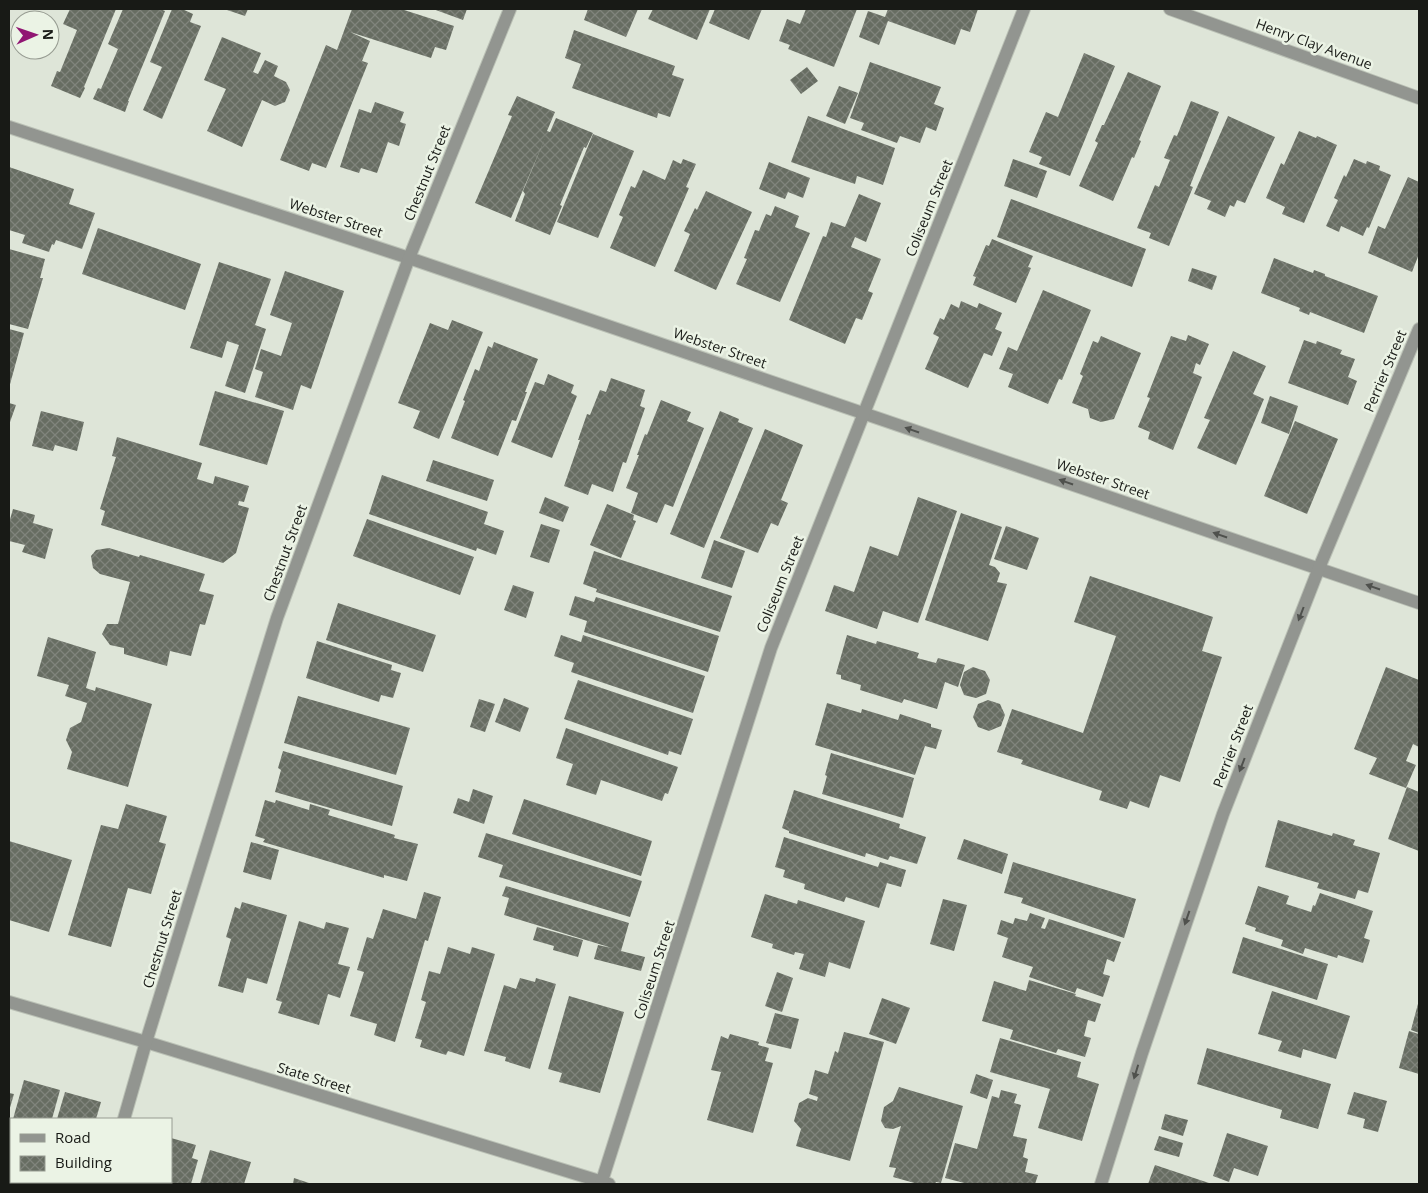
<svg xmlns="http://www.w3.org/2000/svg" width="1428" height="1193" font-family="'Open Sans',sans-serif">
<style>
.building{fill:url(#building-cross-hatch)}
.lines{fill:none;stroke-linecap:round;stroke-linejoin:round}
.minor-casing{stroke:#bac0b5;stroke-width:14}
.minor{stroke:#929590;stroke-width:12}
.oneway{fill:#4f514d}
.labels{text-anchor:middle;stroke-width:5;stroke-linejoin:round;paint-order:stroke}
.street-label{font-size:14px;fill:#181a16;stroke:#ebf3e5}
</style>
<defs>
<pattern id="building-cross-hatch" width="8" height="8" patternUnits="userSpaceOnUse" patternTransform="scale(1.25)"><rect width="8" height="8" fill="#676d62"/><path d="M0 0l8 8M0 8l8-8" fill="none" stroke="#80847c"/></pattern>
</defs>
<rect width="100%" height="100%" fill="#dee5d8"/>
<g class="building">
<polygon points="70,9 116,9 84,87 85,88 80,98 51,86 57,71 60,72 77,30 63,24"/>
<polygon points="123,9 160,9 165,11 128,101 129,101 125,112 93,99 98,88 101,89 118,49 108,44"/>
<polygon points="172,9 182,9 193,14 190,22 201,26 162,119 143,110 162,67 150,62"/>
<polygon points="224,9 248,9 245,16"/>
<polygon points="352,9 401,9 454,26 446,50 435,47 431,58 350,32 370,41 362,61 368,63 326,168 312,163 309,171 280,160 326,45 337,50"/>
<polygon points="433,9 467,9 463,20"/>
<polygon points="588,9 638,9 626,37 584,20"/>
<polygon points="653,9 710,9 697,40 648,19"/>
<polygon points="715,9 762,9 749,40 709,23"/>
<polygon points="806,9 857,9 834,67 788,49 790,45 779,41 787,19 800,24"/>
<polygon points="888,9 978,9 970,32 961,29 955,45 888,21 879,45 859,37 868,11 885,17"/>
<polygon points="574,30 675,66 672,75 684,79 670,117 658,113 657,118 572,88 581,64 565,58"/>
<polygon points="222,37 261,53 253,72 258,74 265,60 278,66 274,76 286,82 290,90 285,102 275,106 262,100 242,147 207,131 226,89 204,80"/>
<polygon points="1084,53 1115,66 1070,176 1039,164 1042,157 1029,152 1046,112 1058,117"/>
<polygon points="870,62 941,87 934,104 944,108 936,131 926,127 920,143 900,136 897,143 861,130 864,123 850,118"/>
<polygon points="807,67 818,81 801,94 790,80"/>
<polygon points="1128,72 1161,86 1139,140 1141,141 1134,158 1132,157 1113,201 1079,186 1098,143 1095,141 1102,125 1104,125"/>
<polygon points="839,86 858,93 845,124 826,116"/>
<polygon points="517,96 555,112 547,131 550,132 556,118 593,133 586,148 584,147 560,205 562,206 550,235 515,221 525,194 523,191 546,136 511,218 475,203 512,116 508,115"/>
<polygon points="1191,101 1219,112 1190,186 1193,187 1169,246 1149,238 1151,233 1137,228 1155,185 1159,187 1170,160 1164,158 1174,135 1177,136"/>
<polygon points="375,102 404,112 400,122 406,124 399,146 388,142 377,173 361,168 359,173 340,167 359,109 371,113"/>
<polygon points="808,116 895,148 883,185 857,176 855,184 791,162"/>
<polygon points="1228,116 1275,137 1245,203 1237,200 1234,207 1230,205 1225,217 1207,209 1211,201 1194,194"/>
<polygon points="1299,131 1316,138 1317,136 1337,145 1304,223 1282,214 1285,207 1266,198 1281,163 1284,165"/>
<polygon points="593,134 634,151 598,238 557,222"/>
<polygon points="683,159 696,164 686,187 689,188 655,267 610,248 623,217 619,215 631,186 635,188 643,170 665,180 673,160 681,164"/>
<polygon points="1013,159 1047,171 1037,198 1004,186"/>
<polygon points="1354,159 1366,164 1367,161 1380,166 1379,170 1391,175 1369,228 1367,227 1363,236 1341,226 1339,232 1326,226 1338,200 1334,198 1344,175 1346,177"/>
<polygon points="769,162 810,178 803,198 788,192 785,199 759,189"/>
<polygon points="9,167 74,189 69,204 95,213 82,249 56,240 54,245 52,244 49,252 22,243 25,235 9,230"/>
<polygon points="1408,177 1419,182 1419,254 1412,272 1368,253 1378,226 1385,229"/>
<polygon points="706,191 752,212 716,290 674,271 690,234 684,231 695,208 697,210"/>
<polygon points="859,194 881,203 866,242 855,237 851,247 881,259 868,291 873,293 862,320 856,318 845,344 789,320 823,236 826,237 831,222 845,227"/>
<polygon points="1011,199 1146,249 1132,287 997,237"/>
<polygon points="775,206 799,216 795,227 810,233 780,302 736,284 747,259 744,258 755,230 759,231 766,214 771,216"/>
<polygon points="98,228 201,264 185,310 82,274"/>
<polygon points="992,239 1033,256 1028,267 1031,268 1016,303 973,285 976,277 973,276 986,245 989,246"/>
<polygon points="9,249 45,259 40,278 43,278 28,329 9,324"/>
<polygon points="1274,258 1313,273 1314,270 1325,274 1325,276 1378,296 1364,333 1310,312 1309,315 1299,311 1300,308 1261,293"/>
<polygon points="219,262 271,279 255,325 266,329 245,393 225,386 239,345 227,341 222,358 190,348"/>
<polygon points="1192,268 1217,276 1212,290 1188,281"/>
<polygon points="285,271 344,291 311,389 301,385 293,410 255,397 263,372 255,369 261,349 281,356 292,323 270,315"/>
<polygon points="1043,290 1091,310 1062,380 1059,379 1048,404 1008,387 1013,374 999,369 1008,347 1017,351"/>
<polygon points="961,301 977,308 979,303 1002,313 995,329 1002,332 992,356 984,353 968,388 925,369 939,337 933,334 940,318 944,320 951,304 959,308"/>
<polygon points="452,320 483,332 439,439 413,428 420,411 398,403 430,323 448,330"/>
<polygon points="9,329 24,333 9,388"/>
<polygon points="1188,335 1209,344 1200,365 1196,363 1193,373 1202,377 1173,450 1148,439 1150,432 1138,427 1150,398 1147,397 1171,336 1186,341"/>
<polygon points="1101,336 1141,353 1114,419 1101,422 1090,418 1088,409 1072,403 1083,376 1080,374 1093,341 1098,343"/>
<polygon points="1304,340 1316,344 1317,341 1342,350 1340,354 1355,359 1348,377 1357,381 1348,405 1288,383"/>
<polygon points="494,342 538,359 525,392 527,392 516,421 512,420 498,456 451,438 465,401 463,400 475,369 479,371 488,346 492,348"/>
<polygon points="1233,351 1266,366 1253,394 1264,399 1236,465 1197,448 1210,420 1204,418"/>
<polygon points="548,374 574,385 571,393 577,396 552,458 511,442 535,382 544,385"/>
<polygon points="611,378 645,390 640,406 645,408 626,463 623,462 613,492 592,484 588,495 564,486 580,440 578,440 587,414 590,415 600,390 606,392"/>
<polygon points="215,391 284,411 267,465 199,445"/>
<polygon points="1270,396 1298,406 1289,434 1261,423"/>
<polygon points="661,400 691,412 687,421 704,428 673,507 665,504 657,523 631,513 638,493 626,488 639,455 637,455 645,434 647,435"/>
<polygon points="9,403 16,405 9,425"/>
<polygon points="41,411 84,422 77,451 55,445 53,451 32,446"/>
<polygon points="720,411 739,419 738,422 753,428 704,548 670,534"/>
<polygon points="1295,421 1338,439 1307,514 1264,496"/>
<polygon points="765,429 803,445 781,500 788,503 778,526 771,523 758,553 720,538"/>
<polygon points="117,437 202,463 197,479 213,484 215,476 249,486 244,502 239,501 238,505 249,508 236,553 223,563 101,525 105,511 100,509 116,457 112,456"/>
<polygon points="433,460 494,480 487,501 426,481"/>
<polygon points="382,475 488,512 484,524 504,531 496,555 477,548 476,551 369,514"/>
<polygon points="545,497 569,507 563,522 539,513"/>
<polygon points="918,497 957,511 918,623 883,611 877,629 825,611 834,585 854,592 870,546 898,556"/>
<polygon points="607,504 634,515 633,520 636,521 621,558 590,545"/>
<polygon points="13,509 35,515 33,523 53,529 45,559 22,552 25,545 9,541 9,523"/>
<polygon points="961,513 1002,527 989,565 995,567 1000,573 997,582 1007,584 988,641 925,620"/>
<polygon points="367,519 474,557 460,595 353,556"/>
<polygon points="541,524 560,530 549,563 530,557"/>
<polygon points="1006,526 1039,538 1027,570 994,559"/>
<polygon points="714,540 745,551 732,588 701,578"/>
<polygon points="109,548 139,557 140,555 205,574 199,591 214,595 205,625 200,624 191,656 170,651 167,666 124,654 124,648 110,645 102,634 107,624 118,624 130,582 100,574 93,568 91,556 96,550"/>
<polygon points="594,551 732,596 720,632 596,592 597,589 583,584"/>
<polygon points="1090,576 1213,617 1202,651 1222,657 1180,782 1160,775 1149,808 1130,801 1127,809 1099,800 1102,791 1021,764 1023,760 997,752 1012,709 1083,733 1116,636 1074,622"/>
<polygon points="513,585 534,592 526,618 504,610"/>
<polygon points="575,596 594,602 596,597 719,636 708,672 584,632 587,621 569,615"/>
<polygon points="338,603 436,635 423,672 326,640"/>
<polygon points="561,635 581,642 583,635 705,676 693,713 571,672 574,663 554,656"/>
<polygon points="847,635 876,644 877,641 919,653 917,658 936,663 938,658 965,665 958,687 945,682 937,709 904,699 902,703 860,690 861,685 841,679 841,675 836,674"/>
<polygon points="48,637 96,652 86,688 95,691 96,687 152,704 128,787 67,769 72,752 66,740 70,728 81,722 87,703 65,696 69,685 37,676"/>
<polygon points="317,641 392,665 391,670 401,673 393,698 381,695 379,702 306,678"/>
<polygon points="973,667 985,671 990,680 986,694 976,698 964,695 960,685 964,672"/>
<polygon points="1386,667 1419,680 1419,747 1413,744 1406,761 1416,765 1406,788 1369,774 1377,758 1354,749"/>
<polygon points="578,680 693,719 681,755 669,751 668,755 564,719"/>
<polygon points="298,696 410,728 396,775 284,743"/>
<polygon points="504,698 529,708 520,732 495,722"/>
<polygon points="479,699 495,704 485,732 470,727"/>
<polygon points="988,700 1000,704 1005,715 1001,726 989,731 978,727 973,717 978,704"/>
<polygon points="827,703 861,713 862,709 898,720 900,714 931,724 931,727 942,730 936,749 925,746 915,775 815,745"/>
<polygon points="566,728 678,767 668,794 665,793 662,801 601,780 596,795 566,785 573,764 556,758"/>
<polygon points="283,751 403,786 392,826 275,792 281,770 278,768"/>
<polygon points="831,753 914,778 903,818 822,794 827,776 825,775"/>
<polygon points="1407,787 1419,792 1419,851 1388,839"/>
<polygon points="473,789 493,796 484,824 453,813 458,798 469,802"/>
<polygon points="794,790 900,824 899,828 926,837 917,864 890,856 888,860 866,853 865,857 789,833 789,831 782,828"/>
<polygon points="524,799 652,841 641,876 512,834"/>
<polygon points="265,800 275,803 276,800 309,810 310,804 330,810 328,815 395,835 394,838 418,844 407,881 384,875 384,878 263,842 265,839 255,836"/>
<polygon points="126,804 167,816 159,842 166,844 151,894 128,888 111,947 68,935 101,825 118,829"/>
<polygon points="1278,820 1332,836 1333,833 1355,840 1353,845 1380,853 1368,893 1358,890 1355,899 1317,888 1319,883 1265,867"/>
<polygon points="486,833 642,881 630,917 499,877 503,865 478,857"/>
<polygon points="784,837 878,867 880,862 906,870 901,887 887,883 879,908 846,897 844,902 804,889 805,884 783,877 785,870 775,867"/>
<polygon points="964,839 1008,854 1002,874 957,859"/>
<polygon points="9,841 72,860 49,932 9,920"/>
<polygon points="251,842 279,850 271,880 243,872"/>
<polygon points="1013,862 1136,899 1124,938 1021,903 1023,898 1004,893"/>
<polygon points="506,886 629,923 621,951 645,957 641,971 594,959 598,945 612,948 504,915 509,898 502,896"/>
<polygon points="1258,886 1289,896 1286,904 1311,912 1313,905 1315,906 1320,893 1373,911 1364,938 1370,940 1363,963 1338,955 1337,958 1305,948 1303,954 1281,946 1283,940 1255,931 1256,928 1245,924"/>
<polygon points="424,892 441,897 428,941 425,940 395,1042 374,1035 377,1024 350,1016 364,972 357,970 367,937 373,939 383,909 416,919"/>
<polygon points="765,894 797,904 798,900 865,921 850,969 829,962 825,977 799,969 804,954 795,952 794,955 772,948 773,944 751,937"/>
<polygon points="943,899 967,905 954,951 930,944"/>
<polygon points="242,902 287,915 267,984 247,978 243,993 218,986 231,939 226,937 235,907 240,909"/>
<polygon points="1030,913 1045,918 1041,928 1045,929 1049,919 1121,942 1114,962 1107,959 1103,974 1110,976 1103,997 1077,988 1075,993 1029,977 1033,967 1002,957 1008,938 997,934 1001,920 1013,924 1015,918 1027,921"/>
<polygon points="299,921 324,929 326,922 349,928 338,964 350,967 340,998 328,994 319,1025 278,1013 282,1002 276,1000"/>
<polygon points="537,927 583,940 578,957 553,950 554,946 533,940"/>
<polygon points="1243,937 1328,964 1317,1000 1232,973"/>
<polygon points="448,947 470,954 472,947 495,954 464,1056 448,1051 446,1055 420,1047 422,1040 415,1038 426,1002 421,1000 429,971 440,974"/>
<polygon points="777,972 793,978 782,1012 765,1006"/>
<polygon points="520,978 535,982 536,978 556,984 530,1069 505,1061 506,1057 484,1051 504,985 516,989"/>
<polygon points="1029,980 1076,994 1075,996 1101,1004 1095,1022 1088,1020 1084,1036 1091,1038 1085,1057 1058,1049 1056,1053 1010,1039 1013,1030 982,1021 994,981 1026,991"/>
<polygon points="1272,991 1350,1016 1336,1059 1303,1049 1301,1058 1278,1051 1282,1041 1258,1034"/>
<polygon points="569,996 624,1012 600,1093 559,1082 562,1073 548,1069"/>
<polygon points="882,998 910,1008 896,1044 869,1034"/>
<polygon points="1419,1000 1419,1033 1411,1030"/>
<polygon points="775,1013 799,1019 791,1049 766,1043"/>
<polygon points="1409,1031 1419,1034 1419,1074 1399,1068"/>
<polygon points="844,1032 884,1042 850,1161 796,1146 801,1129 794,1121 799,1103 808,1098 817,1101 818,1097 809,1094 815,1070 828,1074 835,1051 838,1053"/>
<polygon points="730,1034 759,1042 758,1045 769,1048 765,1061 773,1063 753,1133 707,1120 721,1072 711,1070 721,1036 728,1039"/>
<polygon points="1000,1038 1081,1062 1077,1077 1099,1084 1082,1141 1038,1128 1050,1089 990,1072"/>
<polygon points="1207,1048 1331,1084 1318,1129 1280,1118 1282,1110 1197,1084"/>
<polygon points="976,1074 993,1080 987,1099 970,1093"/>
<polygon points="24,1080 60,1090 52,1119 13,1119"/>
<polygon points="899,1087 963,1106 941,1183 936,1182 935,1184 918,1184 893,1177 896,1168 889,1167 901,1126 893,1129 885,1128 881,1121 884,1107 893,1101"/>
<polygon points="1001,1090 1017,1094 1014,1103 1021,1105 1013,1136 1027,1139 1023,1157 1028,1159 1025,1172 1038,1175 1035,1184 968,1184 945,1178 955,1143 977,1149 992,1096 999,1098"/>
<polygon points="65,1092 101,1102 96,1119 57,1119"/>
<polygon points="1354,1092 1387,1101 1378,1132 1363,1128 1365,1119 1347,1114"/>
<polygon points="9,1093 14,1094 9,1111"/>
<polygon points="1165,1114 1188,1120 1183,1136 1161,1129"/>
<polygon points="11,1126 11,1174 9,1173 9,1132"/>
<polygon points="1227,1133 1268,1146 1258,1176 1234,1168 1229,1182 1213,1176"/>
<polygon points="1159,1136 1183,1143 1179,1157 1154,1150"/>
<polygon points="171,1138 196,1145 192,1158 198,1160 191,1184 141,1184 141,1182 171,1182"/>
<polygon points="210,1150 251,1162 244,1184 200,1184"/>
<polygon points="1155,1165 1212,1184 1148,1184"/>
<polygon points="294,1178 312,1184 293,1184"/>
<polygon points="9,1182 33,1182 32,1184 14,1184"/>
<polygon points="39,1182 78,1182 77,1184 38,1184"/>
</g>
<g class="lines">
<defs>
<g id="minor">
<polyline points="1170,9 1419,98"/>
<polyline points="9,127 409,258 1419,603"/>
<polyline points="9,1002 146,1042 609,1184"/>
<polyline points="124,1119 146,1042 277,618 409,258 510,9"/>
<polyline points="105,1184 105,1182"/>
<polyline points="601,1184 771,648 1024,9"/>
<polyline points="1101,1184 1142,1053 1223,814 1319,568 1419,329"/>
</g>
</defs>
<use href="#minor" class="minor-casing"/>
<use href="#minor" class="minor"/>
</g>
<defs><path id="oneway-solid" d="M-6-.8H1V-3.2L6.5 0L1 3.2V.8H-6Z" transform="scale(1.25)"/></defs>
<g class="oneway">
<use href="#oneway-solid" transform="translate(912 430) rotate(-161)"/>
<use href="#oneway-solid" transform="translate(1066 482) rotate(-161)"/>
<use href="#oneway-solid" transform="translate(1220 535) rotate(-161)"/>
<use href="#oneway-solid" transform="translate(1373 587) rotate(-161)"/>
<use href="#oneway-solid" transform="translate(1301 614) rotate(111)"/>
<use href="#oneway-solid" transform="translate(1242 765) rotate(111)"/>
<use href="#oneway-solid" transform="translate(1187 918) rotate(109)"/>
<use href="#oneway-solid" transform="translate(1136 1072) rotate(107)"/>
</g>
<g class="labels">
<g class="street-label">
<text transform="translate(1314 44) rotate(20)" y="5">Henry Clay Avenue</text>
<text transform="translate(427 173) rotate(-68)" y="5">Chestnut Street</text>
<text transform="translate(929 208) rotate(-68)" y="5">Coliseum Street</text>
<text transform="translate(336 218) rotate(18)" y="5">Webster Street</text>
<text transform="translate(720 348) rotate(19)" y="5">Webster Street</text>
<text transform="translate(1385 371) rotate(-67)" y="5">Perrier Street</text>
<text transform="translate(1103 479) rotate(19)" y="5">Webster Street</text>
<text transform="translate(285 553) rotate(-70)" y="5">Chestnut Street</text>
<text transform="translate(780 584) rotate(-68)" y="5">Coliseum Street</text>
<text transform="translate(1233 746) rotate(-69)" y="5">Perrier Street</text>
<text transform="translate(162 939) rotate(-73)" y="5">Chestnut Street</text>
<text transform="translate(654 970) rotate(-72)" y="5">Coliseum Street</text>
<text transform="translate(314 1078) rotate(17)" y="5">State Street</text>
</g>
</g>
<rect width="1428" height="1193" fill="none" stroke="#181a16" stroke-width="20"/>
<rect x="10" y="1118" width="162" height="65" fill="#ebf3e5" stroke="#979c92"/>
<rect x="20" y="1134" width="25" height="8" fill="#929590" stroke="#979c92"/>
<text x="55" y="1143" font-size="15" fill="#181a16">Road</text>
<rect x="20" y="1156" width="25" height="15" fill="url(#building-cross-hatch)" stroke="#979c92"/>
<text x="55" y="1168" font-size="15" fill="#181a16">Building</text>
<g transform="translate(35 35) rotate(88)"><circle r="24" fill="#ebf3e5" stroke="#979c92"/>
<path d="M0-4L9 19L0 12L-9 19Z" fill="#911673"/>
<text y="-8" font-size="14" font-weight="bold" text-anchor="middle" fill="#181a16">N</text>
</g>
</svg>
